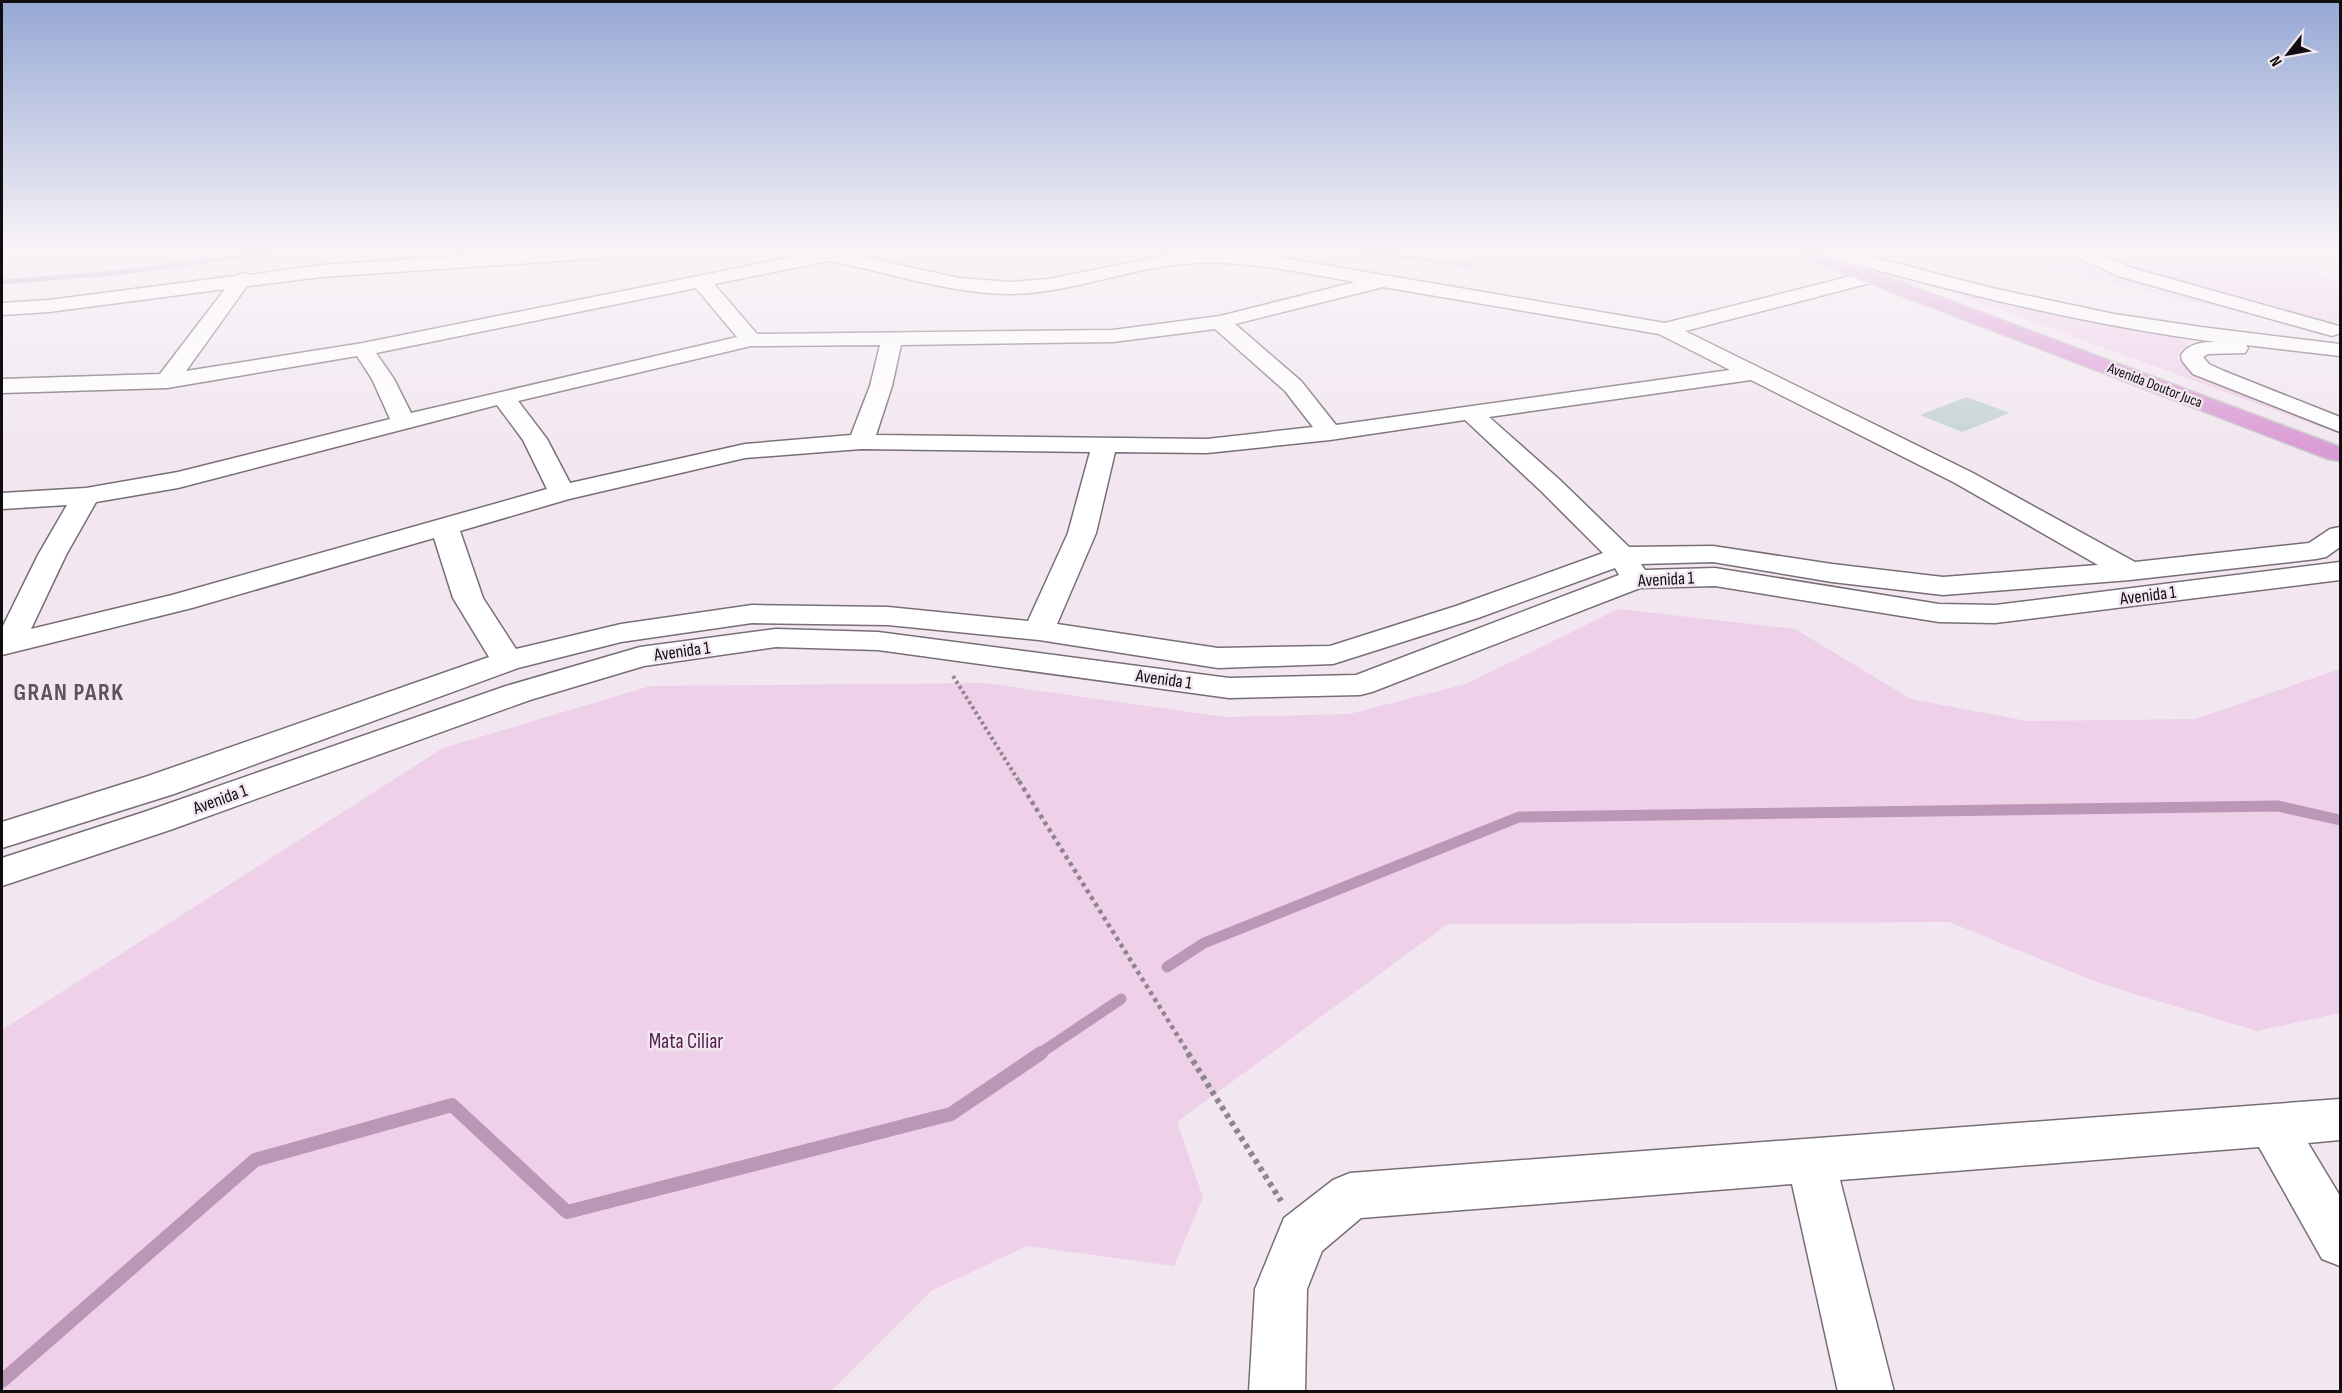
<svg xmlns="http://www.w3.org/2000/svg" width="2342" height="1393" font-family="'Sofia Sans Condensed',sans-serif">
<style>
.green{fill:#eed0e9}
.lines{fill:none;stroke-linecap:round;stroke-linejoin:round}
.stream-far2{stroke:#bc96b6;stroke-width:5}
.stream-far1{stroke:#bc96b6;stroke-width:11}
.stream{stroke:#bc96b6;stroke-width:14}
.building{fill:#c5d3d6}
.minor-casing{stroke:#786e76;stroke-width:3}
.major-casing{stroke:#cacaca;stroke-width:3}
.path-far2{stroke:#8e868d;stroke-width:4;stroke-dasharray:3 3;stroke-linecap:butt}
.path-far1{stroke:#8e868d;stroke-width:4.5;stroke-dasharray:4 4;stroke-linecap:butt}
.path{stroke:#8e868d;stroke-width:6;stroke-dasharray:4.5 4.5;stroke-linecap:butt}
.minor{fill:#fff;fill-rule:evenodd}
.major{fill:#da9cd4;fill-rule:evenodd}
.labels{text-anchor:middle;stroke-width:5;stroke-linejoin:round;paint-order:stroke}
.far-street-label{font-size:15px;fill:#100d10;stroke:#f2e7f0}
.street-label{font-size:18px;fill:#100d10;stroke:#f2e7f0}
.near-park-label{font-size:21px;fill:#52224c;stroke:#f2e7f0}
.district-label{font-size:24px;font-weight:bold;letter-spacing:1.5px;fill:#5d545b;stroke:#f2e7f0}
</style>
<rect width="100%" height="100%" fill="#f2e7f0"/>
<g class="green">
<polygon points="1978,252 2274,252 2326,264 2314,274 2340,281 2340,322 2252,315"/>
<path d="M1907 276C1963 292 2020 307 2077 320 2114 327 2157 326 2189 344L2177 354 2178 361 2188 369 2340 429V434Z"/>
<polygon points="1618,609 1795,629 1911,699 2027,721 2195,719 2340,669 2340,1013 2257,1031 2102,984 1949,922 1448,924 1177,1122 1203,1197 1174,1266 1027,1246 931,1291 831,1391 2,1391 2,1030 443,748 650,686 985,683 1225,717 1349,714 1466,684"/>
</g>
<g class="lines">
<g class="stream-far2">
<polyline points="1362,252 1472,265"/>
<polyline points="2,282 115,273 274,252"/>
</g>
<g class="stream-far1">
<polyline points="1167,967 1204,943 1519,817 2278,806 2340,820"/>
<polyline points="1039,1054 1121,999"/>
</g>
<polyline class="stream" points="2,1381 255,1160 452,1105 567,1212 951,1114 1041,1053"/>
</g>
<polygon class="building" points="1967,397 2010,413 1962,432 1920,415"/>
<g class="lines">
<defs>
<g id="minor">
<path d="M519 252H612L609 256 603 258 322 277 247 286 186 371 363 343 803 255 801 252H841L959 278 1010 282 1049 279 1173 254 1248 252 1665 323 1871 271 1878 273 1881 277 1878 281 1685 331 1973 473 2135 562 2309 543 2330 529 2340 527V547L2326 557 2316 559 2130 580 1943 595 1832 582 1713 562 1641 564 1645 570 1715 568 1939 604 1995 605 2340 562V580L1995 623 1939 622 1715 586 1640 588 1372 692 1360 695 1229 698 878 650 776 647 644 666 530 700 170 830 2 886V858L144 812 506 686 640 647 776 629 878 632 1229 678 1356 675 1619 575 1615 568 1478 618 1333 664 1218 668 1039 640 888 625 752 623 621 642 518 668 174 794 2 848V822L148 776 489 657 453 598 434 538 192 608 2 655V628L38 555 67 505 2 509V493L86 488 178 472 390 419 372 379 357 356 167 388 2 393V379L160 374 225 289 49 312 2 315V303L49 300 235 276 243 273 249 275 322 265ZM829 261C889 272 946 293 1008 294 1064 294 1118 272 1174 265 1235 257 1295 272 1355 282L1220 316 1113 330 757 334 714 284ZM1383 287 1659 334 1730 370 1336 425 1301 381 1235 324ZM696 288 737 337 411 413 394 379 376 353ZM1215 329 1285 391 1313 427 1207 439 876 435 892 386 901 345 1113 342ZM880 345 870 386 851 435 745 444 570 483 547 439 518 401 751 346ZM1751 380 1955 483 2098 565 1943 577 1832 564 1713 546 1629 547 1560 480 1489 417ZM497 405 523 440 547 489 172 595 31 629 66 555 96 502 178 488ZM1465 420 1542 492 1603 553 1456 606 1330 646 1218 648 1057 624 1096 533 1115 452 1207 453 1330 440ZM861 449 1090 452 1068 533 1028 621 888 607 752 605 621 624 516 649 483 598 460 531 569 499 745 458Z"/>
<path d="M1823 252H1853L1992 288 2114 314 2201 327 2340 344V356L2246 345 2248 348 2245 353 2208 354 2203 357 2209 364 2224 371 2340 417V432L2193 374 2182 361 2181 355C2189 343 2203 342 2216 342 2083 324 1954 292 1826 256Z"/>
<polygon points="2072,252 2096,252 2132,268 2339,326 2340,333 2332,336 2325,334 2118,276 2075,256"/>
<polygon points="2340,1099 2340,1140 2308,1143 2340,1196 2340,1266 2322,1259 2259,1147 1840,1180 1894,1392 1838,1392 1792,1184 1361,1218 1322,1251 1307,1289 1305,1392 1249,1392 1255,1289 1284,1218 1333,1180 1350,1173"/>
</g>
<polygon id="major" points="1795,252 1821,252 2340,447 2340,461 2328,459 1798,256"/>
</defs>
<use href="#minor" class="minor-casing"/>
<use href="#major" class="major-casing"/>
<polyline class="path-far2" points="953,676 1020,783"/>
<polyline class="path-far1" points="1019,781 1189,1054"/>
<polyline class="path" points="1188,1053 1281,1201"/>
<use href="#minor" class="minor"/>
<use href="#major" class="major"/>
</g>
<linearGradient id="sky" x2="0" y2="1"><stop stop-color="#96a8d4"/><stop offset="0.56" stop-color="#f9f4f8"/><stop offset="1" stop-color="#f9f4f8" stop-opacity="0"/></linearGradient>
<rect width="2342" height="447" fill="url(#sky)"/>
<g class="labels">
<g class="far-street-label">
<text transform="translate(2155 385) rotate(21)" y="5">Avenida Doutor Juca</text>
</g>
<g class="street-label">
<text transform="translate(1666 579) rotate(-3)" y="6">Avenida 1</text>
<text transform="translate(2148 595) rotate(-7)" y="6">Avenida 1</text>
<text transform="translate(682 651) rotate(-8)" y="6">Avenida 1</text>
<text transform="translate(1164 679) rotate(8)" y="6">Avenida 1</text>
<text transform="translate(220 799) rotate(-20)" y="6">Avenida 1</text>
</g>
<g class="near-park-label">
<text x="686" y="1048">Mata Ciliar</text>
</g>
<g class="district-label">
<text x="69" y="700">GRAN PARK</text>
</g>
</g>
<rect width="2342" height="1393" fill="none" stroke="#100d10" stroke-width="6"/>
<g transform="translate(2288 54) rotate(239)" stroke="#f2e7f0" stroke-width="4.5" paint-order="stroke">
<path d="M0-4.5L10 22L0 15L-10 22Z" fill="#100d10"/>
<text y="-9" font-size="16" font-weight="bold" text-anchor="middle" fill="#100d10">N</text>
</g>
</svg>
